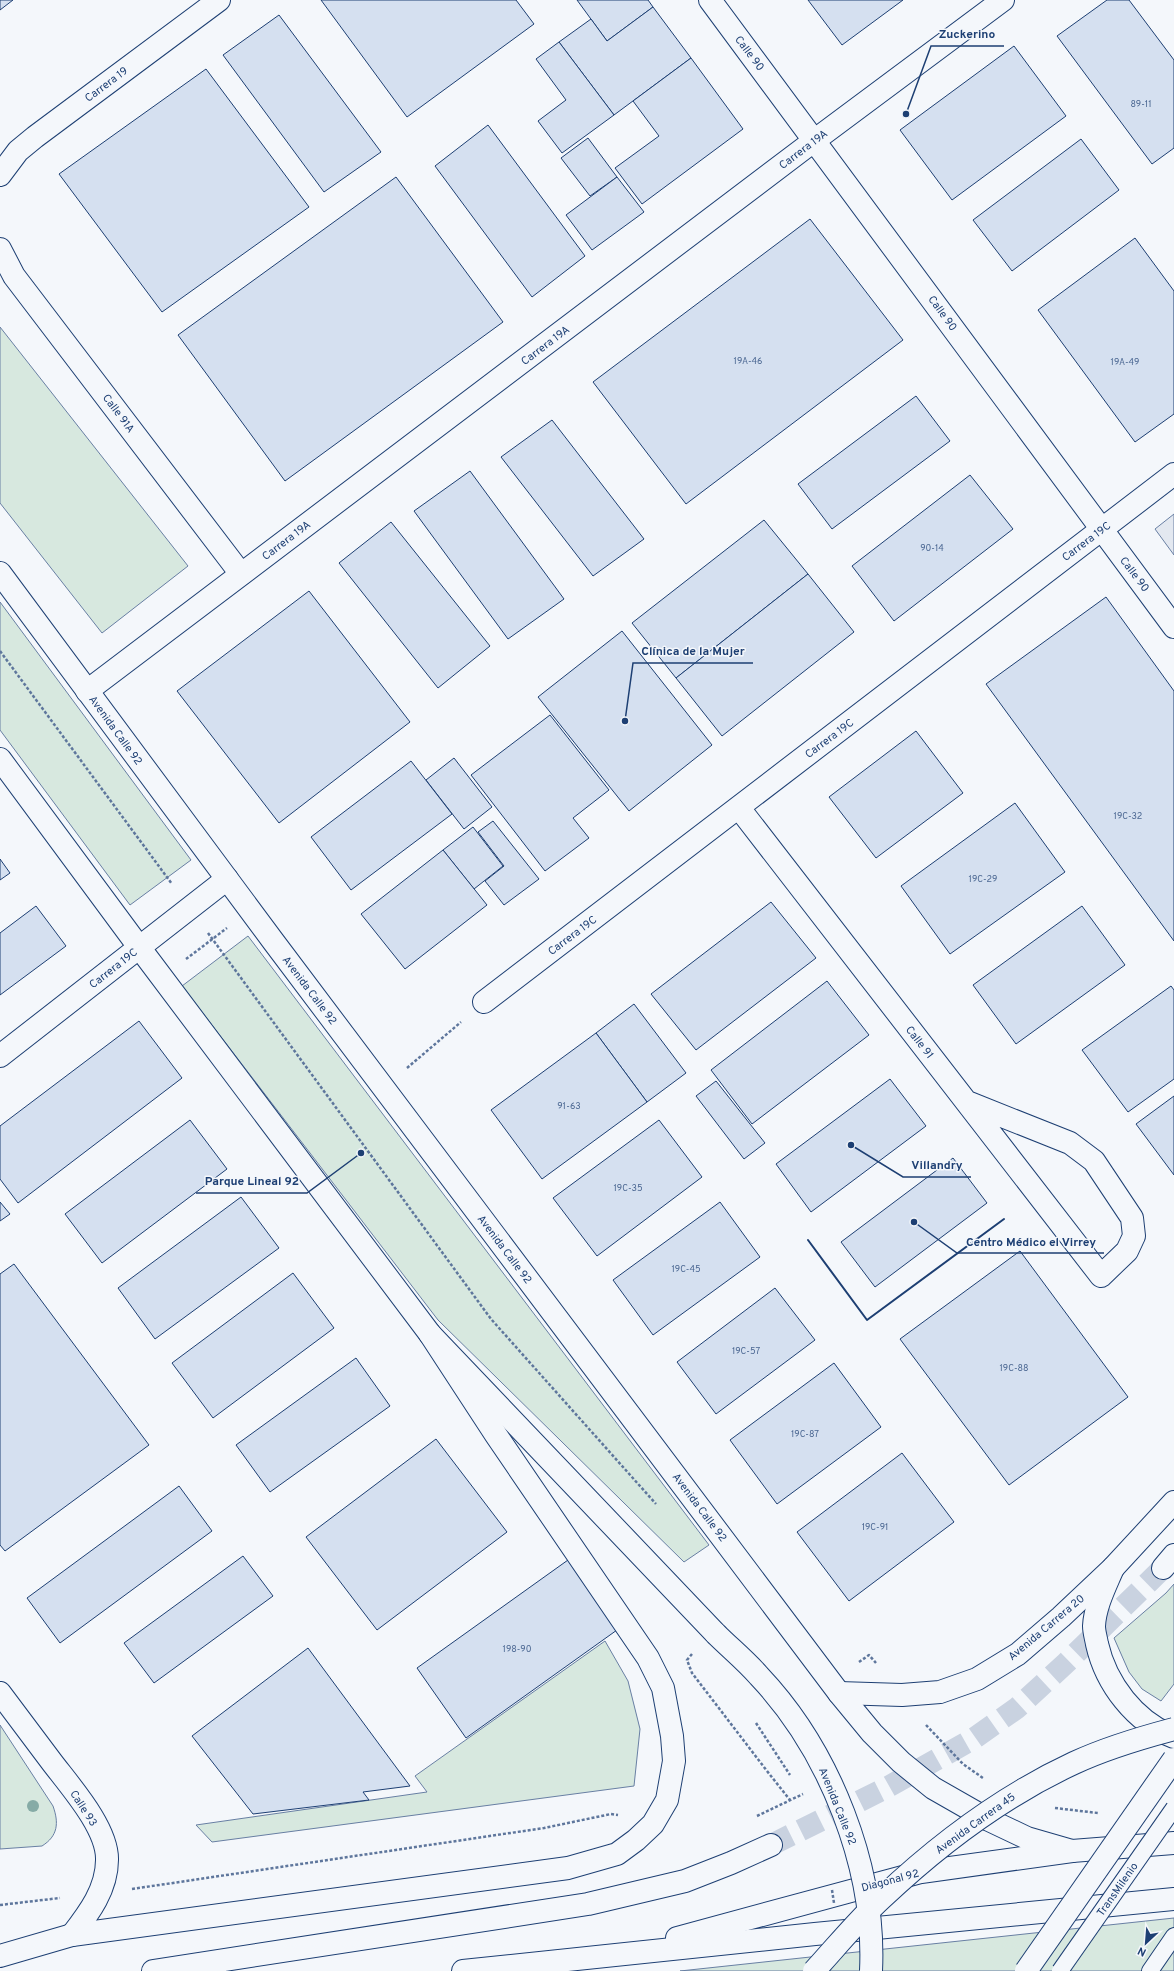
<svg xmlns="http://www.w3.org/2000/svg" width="1174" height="1971" font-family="Overpass,sans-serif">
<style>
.green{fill:#d7e8df;stroke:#687fa3}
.parking{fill:#e3e8f0;stroke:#687fa3}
.building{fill:#d5e0f0;stroke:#1d3f73}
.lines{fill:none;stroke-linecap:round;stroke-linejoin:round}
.primary-tunnel{stroke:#c9d2e0;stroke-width:22;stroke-dasharray:22 11;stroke-linecap:butt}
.service-casing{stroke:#1d3f73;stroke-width:18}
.minor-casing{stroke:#1d3f73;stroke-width:24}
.tertiary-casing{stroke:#1d3f73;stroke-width:24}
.secondary-casing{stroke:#1d3f73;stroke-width:24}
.primary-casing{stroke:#1d3f73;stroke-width:24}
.trunk-casing{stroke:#1d3f73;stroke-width:24}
.path{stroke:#5e769c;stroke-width:2.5;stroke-dasharray:3 2;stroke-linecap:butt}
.service{stroke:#f4f7fb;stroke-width:16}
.minor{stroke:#f4f7fb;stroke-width:22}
.tertiary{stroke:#f4f7fb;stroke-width:22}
.secondary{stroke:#f4f7fb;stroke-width:22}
.primary{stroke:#f4f7fb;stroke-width:22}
.trunk{stroke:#f4f7fb;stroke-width:22}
.service-bridge-casing{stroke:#1d3f73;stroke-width:18;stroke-linecap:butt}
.secondary-bridge-casing{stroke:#1d3f73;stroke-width:24;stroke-linecap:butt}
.trunk-bridge-casing{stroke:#1d3f73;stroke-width:24;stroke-linecap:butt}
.path-bridge{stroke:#5e769c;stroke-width:2.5;stroke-dasharray:3 2;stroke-linecap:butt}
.service-bridge{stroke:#f4f7fb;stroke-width:16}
.secondary-bridge{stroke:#f4f7fb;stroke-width:22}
.trunk-bridge{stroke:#f4f7fb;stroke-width:22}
.wall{stroke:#1d3f73;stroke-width:2}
.tree{fill:#86aba6}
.labels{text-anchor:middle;stroke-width:3;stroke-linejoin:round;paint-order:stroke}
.number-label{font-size:9px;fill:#4b6792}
.street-label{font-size:11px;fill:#1d3f73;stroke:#f4f7fb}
.leader{fill:none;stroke:#1d3f73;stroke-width:1.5}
.callout-dot{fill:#1d3f73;stroke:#f4f7fb;stroke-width:1.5}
.callout-label{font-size:12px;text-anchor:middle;font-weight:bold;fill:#1d3f73;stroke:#f4f7fb;stroke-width:3;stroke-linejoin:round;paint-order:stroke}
</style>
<rect width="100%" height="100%" fill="#f4f7fb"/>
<g class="green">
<polygon points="0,327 188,566 102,633 0,503"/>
<polygon points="0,602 191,860 130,905 0,730"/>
<polygon points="248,936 709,1545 684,1562 438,1320 182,986"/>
<polygon points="1174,1584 1174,1684 1161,1701 1142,1689 1129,1672 1114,1638 1166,1593"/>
<polygon points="605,1641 628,1681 640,1729 634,1786 212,1842 196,1825 427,1792 415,1776"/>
<path d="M0 1725 53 1806C59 1823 58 1836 42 1846L0 1849Z"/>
<polygon points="1174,1918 1174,1971 680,1971"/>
</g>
<polygon class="parking" points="1174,514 1174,555 1155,529"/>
<g class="building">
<polygon points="0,0 13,0 0,10"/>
<polygon points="321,0 516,0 534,24 407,117"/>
<polygon points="577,0 648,0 653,7 607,41"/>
<polygon points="808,0 903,0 842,45"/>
<polygon points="1107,0 1129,0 1174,60 1174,148 1152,164 1057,36"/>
<polygon points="653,7 691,58 614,115 559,42 591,19 607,41"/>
<polygon points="279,15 381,152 324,192 223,55"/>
<polygon points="559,42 614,115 562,153 538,121 566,100 536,59"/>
<polygon points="1014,46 1066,116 952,200 900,130"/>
<polygon points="691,58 743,129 642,204 615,168 659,136 633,101"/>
<polygon points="206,69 309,207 162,312 59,174"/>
<polygon points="488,125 585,256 532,297 435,166"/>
<polygon points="588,138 617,177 590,196 561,158"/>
<polygon points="1081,139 1119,190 1012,271 973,220"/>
<polygon points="396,177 503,322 285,481 178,335"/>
<polygon points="617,177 644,212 592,250 566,215"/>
<polygon points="810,219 903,340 686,504 593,382"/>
<polygon points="1135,238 1174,291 1174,414 1135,442 1038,310"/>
<polygon points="916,396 950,441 832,529 798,484"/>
<polygon points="552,420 644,539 593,576 501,457"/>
<polygon points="470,471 564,599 508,639 414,511"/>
<polygon points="970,475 1013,529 894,621 852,566"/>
<polygon points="764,520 808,574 676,678 632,623"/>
<polygon points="391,522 490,646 438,688 339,563"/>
<polygon points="808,574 854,632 722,736 676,678"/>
<polygon points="309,591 410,722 279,823 177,691"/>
<polygon points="1106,597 1174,691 1174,941 986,684"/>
<polygon points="622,631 712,745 629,811 538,697"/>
<polygon points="550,715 609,790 573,818 589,838 545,871 471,775"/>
<polygon points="916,731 963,793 876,858 829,797"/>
<polygon points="454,758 492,807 464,829 426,780"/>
<polygon points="411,761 452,814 351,890 311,837"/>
<polygon points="1015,803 1065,872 950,954 901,886"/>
<polygon points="493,821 539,879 504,905 485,881 504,866 478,832"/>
<polygon points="473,827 503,866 474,889 443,850"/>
<polygon points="443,850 487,905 405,969 361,914"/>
<polygon points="0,859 10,873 0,880"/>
<polygon points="771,902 816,958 696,1050 651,994"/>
<polygon points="36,906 66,946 0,995 0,933"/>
<polygon points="1082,906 1125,965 1016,1044 973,985"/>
<polygon points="827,981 869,1035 752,1124 711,1070"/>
<polygon points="1171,986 1174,990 1174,1079 1128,1112 1082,1050"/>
<polygon points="634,1004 686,1073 647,1102 596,1033"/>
<polygon points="139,1021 182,1078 18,1203 0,1179 0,1126"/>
<polygon points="596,1033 647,1102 542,1179 491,1110"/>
<polygon points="890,1079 926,1126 811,1212 776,1164"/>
<polygon points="716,1081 765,1143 744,1159 696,1096"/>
<polygon points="1174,1096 1174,1175 1136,1124"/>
<polygon points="190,1120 227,1169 102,1263 65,1214"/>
<polygon points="659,1120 702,1177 597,1256 553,1198"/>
<polygon points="953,1158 987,1203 875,1287 841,1242"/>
<polygon points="241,1197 279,1248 155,1339 118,1288"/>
<polygon points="0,1202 10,1214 0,1221"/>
<polygon points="720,1202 760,1257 653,1335 613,1280"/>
<polygon points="1020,1251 1128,1397 1009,1485 900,1339"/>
<polygon points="14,1264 149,1445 5,1551 0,1545 0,1274"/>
<polygon points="293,1273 334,1328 213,1418 172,1363"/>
<polygon points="775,1288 815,1340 716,1414 677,1362"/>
<polygon points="356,1358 390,1406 270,1492 236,1445"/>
<polygon points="834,1363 881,1427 777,1504 730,1440"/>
<polygon points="436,1439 507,1532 377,1630 306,1537"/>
<polygon points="902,1453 954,1522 849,1601 797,1532"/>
<polygon points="179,1486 212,1531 60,1643 27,1598"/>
<polygon points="243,1556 273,1596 154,1683 124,1643"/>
<polygon points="568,1560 617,1630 466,1738 417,1668"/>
<polygon points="308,1648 410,1786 363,1792 369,1800 253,1814 192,1736"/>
</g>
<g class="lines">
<polyline class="primary-tunnel" points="771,1845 886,1788 973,1739 1017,1708 1066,1663 1163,1568"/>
<defs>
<polyline id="service" points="1150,1971 1174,1936"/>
<g id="minor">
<polyline points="0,175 18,151 35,137 219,0"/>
<polyline points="0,249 14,276 241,574"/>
<polyline points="87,691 815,140 1003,0"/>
<polyline points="739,808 1101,1276 1127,1251 1134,1236 1132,1218 1094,1161 1070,1143 967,1102"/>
<polyline points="484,1002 1174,474"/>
<polyline points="0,1056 227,879"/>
<path d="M0 1693C17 1716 34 1738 51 1761 69 1785 108 1828 107 1860 107 1889 89 1913 72 1935"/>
</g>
<polyline id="tertiary" points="710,0 1174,627"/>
<g id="secondary">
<polyline points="0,573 273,941 839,1693 872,1733 901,1762 933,1788 989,1820 1027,1838 1072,1851"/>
<polyline points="0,759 139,947 430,1334 716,1634"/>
<polyline points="839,1693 902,1695 940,1692 977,1679 1018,1654 1061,1617 1113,1568 1174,1502"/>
</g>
<g id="primary">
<polyline points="1163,1568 1174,1555"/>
<polyline points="677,1938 921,1872 1072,1851 1174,1843"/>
<polyline points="0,1956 72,1935 568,1868 617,1854 636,1840 653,1824 667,1800 674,1761 672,1736 663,1688 648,1658 496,1435 430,1334"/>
<polyline points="153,1971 588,1904 685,1881 731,1863 771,1845"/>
<polyline points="463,1971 815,1934 1174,1899"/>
</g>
<path id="trunk" d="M1113 1568C1105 1587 1095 1606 1094 1626 1094 1632 1096 1638 1097 1644 1106 1684 1135 1722 1174 1737"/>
</defs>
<use href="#service" class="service-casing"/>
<use href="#minor" class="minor-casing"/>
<use href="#tertiary" class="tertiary-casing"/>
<use href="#secondary" class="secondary-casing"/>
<use href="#primary" class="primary-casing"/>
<use href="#trunk" class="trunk-casing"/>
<g class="path">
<polyline points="0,651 172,884"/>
<polyline points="208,933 491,1319 656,1504"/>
<polyline points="186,959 227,928"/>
<polyline points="407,1068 461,1022"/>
<polyline points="859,1662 869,1655 876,1663"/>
<polyline points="926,1725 963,1764 983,1778"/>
<polyline points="767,1771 790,1800"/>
<polyline points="1055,1808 1098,1813"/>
<polyline points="757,1816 803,1794"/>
<polyline points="132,1889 544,1828 611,1814 618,1815"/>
<polyline points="0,1905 60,1898"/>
</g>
<use href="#service" class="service"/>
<use href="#minor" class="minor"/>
<use href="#tertiary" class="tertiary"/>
<use href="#secondary" class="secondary"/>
<use href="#primary" class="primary"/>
<use href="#trunk" class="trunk"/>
<defs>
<polyline id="service-bridge" points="1060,1971 1174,1808"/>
<path id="secondary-bridge" d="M716 1634C730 1648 746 1661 759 1676 830 1751 876 1868 871 1971"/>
<g id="trunk-bridge">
<path d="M814 1971C836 1947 858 1920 882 1898 939 1844 1003 1796 1074 1763 1106 1748 1140 1738 1174 1729"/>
<polyline points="1026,1971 1174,1759"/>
</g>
</defs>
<use href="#service-bridge" class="service-bridge-casing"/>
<use href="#secondary-bridge" class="secondary-bridge-casing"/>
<use href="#trunk-bridge" class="trunk-bridge-casing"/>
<g class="path-bridge">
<polyline points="692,1654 687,1660 692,1673 767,1771"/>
<polyline points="756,1723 790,1775"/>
<polyline points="832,1890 834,1903"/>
</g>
<use href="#service-bridge" class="service-bridge"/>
<use href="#secondary-bridge" class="secondary-bridge"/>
<use href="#trunk-bridge" class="trunk-bridge"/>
<polyline class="wall" points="808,1240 867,1320 1004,1219"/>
</g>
<circle class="tree" cx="33" cy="1806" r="6"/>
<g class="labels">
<g class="number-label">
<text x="1141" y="107">89-11</text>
<text x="748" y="364">19A-46</text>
<text x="1125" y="365">19A-49</text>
<text x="932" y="551">90-14</text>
<text x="1128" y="819">19C-32</text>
<text x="983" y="882">19C-29</text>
<text x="569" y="1109">91-63</text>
<text x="628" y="1191">19C-35</text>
<text x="686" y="1272">19C-45</text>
<text x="746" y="1354">19C-57</text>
<text x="1014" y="1371">19C-88</text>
<text x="805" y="1437">19C-87</text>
<text x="875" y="1530">19C-91</text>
<text x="517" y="1652">198-90</text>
</g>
<g class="street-label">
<text transform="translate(750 53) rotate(53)" y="4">Calle 90</text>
<text transform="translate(106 84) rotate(-37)" y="4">Carrera 19</text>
<text transform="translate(803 149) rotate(-37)" y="4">Carrera 19A</text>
<text transform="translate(943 313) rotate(54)" y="4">Calle 90</text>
<text transform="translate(545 345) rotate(-37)" y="4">Carrera 19A</text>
<text transform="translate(119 413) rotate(53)" y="4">Calle 91A</text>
<text transform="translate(286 540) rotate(-37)" y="4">Carrera 19A</text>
<text transform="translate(1086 541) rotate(-37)" y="4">Carrera 19C</text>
<text transform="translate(1135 574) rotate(53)" y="4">Calle 90</text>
<text transform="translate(116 730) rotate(54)" y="4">Avenida Calle 92</text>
<text transform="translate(829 738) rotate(-37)" y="4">Carrera 19C</text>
<text transform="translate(572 935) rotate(-37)" y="4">Carrera 19C</text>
<text transform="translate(113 968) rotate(-38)" y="4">Carrera 19C</text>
<text transform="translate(310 990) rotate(53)" y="4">Avenida Calle 92</text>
<text transform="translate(920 1042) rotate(52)" y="4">Calle 91</text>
<text transform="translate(505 1249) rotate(53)" y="4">Avenida Calle 92</text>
<text transform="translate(700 1507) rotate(53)" y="4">Avenida Calle 92</text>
<text transform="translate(1046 1627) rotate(-40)" y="4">Avenida Carrera 20</text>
<text transform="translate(838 1806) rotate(68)" y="4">Avenida Calle 92</text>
<text transform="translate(84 1808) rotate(57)" y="4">Calle 93</text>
<text transform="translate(975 1823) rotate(-36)" y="4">Avenida Carrera 45</text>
<text transform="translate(890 1880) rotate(-15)" y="4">Diagonal 92</text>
<text transform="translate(1117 1889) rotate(-55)" y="4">TransMilenio</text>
</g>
</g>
<path class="leader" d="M906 114L931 46H1004M625 721L633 663H753M851 1145L903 1177H971M361 1153L307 1193H196M914 1222L957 1253H1104"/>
<g class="callout-dot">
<circle cx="906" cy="114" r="4"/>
<circle cx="625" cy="721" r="4"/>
<circle cx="851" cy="1145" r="4"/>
<circle cx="361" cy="1153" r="4"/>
<circle cx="914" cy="1222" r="4"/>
</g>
<g class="callout-label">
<text x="967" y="38">Zuckerino</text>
<text x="693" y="655">Clínica de la Mujer</text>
<text x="937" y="1169">Villandry</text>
<text x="252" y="1185">Parque Lineal 92</text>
<text x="1031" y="1246">Centro Médico el Virrey</text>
</g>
<g transform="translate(1146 1943) rotate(206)" stroke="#f4f7fb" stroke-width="3" paint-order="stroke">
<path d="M0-3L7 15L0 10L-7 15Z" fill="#1d3f73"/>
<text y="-6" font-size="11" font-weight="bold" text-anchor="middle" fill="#1d3f73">N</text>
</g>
</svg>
